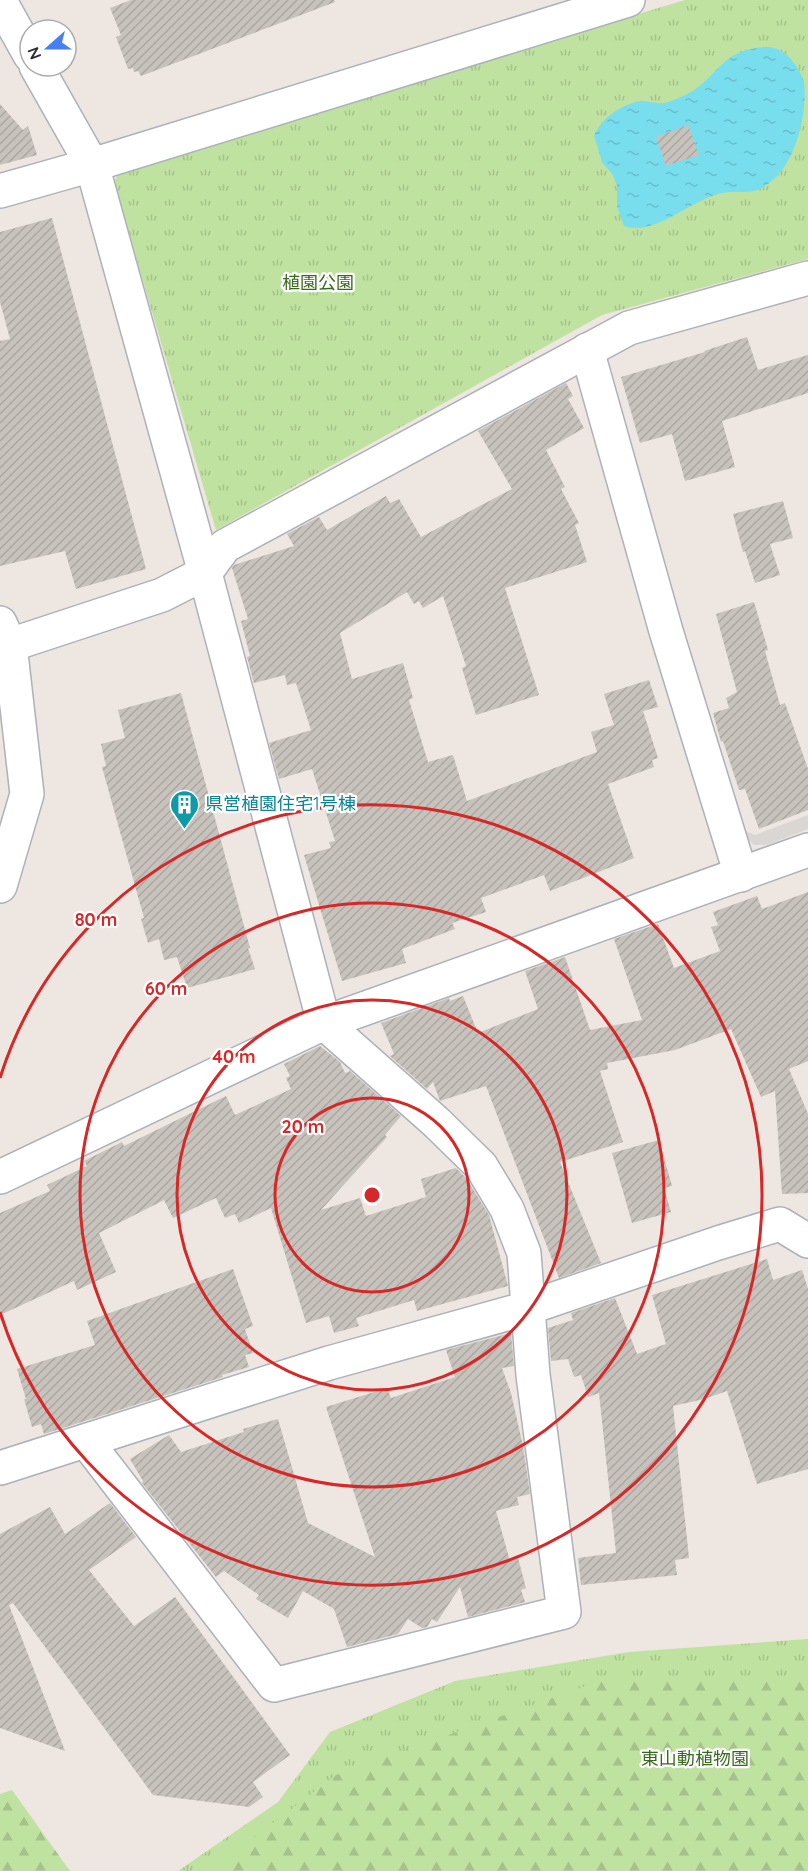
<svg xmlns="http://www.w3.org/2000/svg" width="808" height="1871" font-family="Quicksand,'Noto Sans JP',sans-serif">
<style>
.grass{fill:url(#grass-tufts)}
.forest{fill:url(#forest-firs)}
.plaza{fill:#dad6d3}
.water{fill:url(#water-ripples)}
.building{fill:url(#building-hatch)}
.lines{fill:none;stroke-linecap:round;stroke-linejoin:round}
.minor-casing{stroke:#adb1b9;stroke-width:36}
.minor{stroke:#fff;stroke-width:33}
.ring{fill:none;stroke:#d62828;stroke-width:3}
.labels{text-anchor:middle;stroke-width:4.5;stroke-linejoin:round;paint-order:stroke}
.park-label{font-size:18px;fill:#386a1e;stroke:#fff}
.culture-label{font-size:18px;fill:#0d838f;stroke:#fff;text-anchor:start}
.centre{fill:#d62828;stroke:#fff;stroke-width:3}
.ring-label{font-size:18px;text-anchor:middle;font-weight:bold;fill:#d62828;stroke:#fff;stroke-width:4.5;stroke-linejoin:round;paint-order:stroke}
</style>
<defs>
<pattern id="grass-tufts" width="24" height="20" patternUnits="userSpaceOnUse" patternTransform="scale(1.5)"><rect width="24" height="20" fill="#c0e2a0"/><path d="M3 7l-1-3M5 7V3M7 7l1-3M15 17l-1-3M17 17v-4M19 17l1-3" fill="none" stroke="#a5c28a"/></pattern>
<pattern id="forest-firs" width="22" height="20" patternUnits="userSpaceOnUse" patternTransform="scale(1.5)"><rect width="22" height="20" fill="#c0e2a0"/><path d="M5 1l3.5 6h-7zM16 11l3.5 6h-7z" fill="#a5c28a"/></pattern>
<pattern id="water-ripples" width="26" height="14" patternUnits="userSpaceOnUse" patternTransform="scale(1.5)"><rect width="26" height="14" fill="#78ddec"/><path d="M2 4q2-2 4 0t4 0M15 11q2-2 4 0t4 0" fill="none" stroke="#68becb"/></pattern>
<pattern id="building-hatch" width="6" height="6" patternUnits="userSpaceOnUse" patternTransform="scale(1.5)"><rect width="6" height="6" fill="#c7c2bc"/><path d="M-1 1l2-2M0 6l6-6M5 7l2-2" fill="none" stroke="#aba7a2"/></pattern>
</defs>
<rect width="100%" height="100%" fill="#eee6e1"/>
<g class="grass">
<polygon points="685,0 808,0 808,259 602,315 216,530 114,182 121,169"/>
<polygon points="808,1639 808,1871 178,1871 278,1802 330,1732 455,1681 629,1652"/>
</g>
<g class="forest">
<polygon points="611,1677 808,1682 808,1871 210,1871 336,1775"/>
<polygon points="12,1790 70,1871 0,1871 0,1794"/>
</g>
<polygon class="plaza" points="808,815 808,829 767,845 754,845 746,838 743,830 755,835"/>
<path class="water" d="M770 47C788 50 797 65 804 81 808 115 795 170 762 188 749 195 735 190 722 193 716 194 710 197 705 199 681 209 651 235 624 226L617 206V186L613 175 602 162 594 135C603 117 622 104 641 101 647 101 653 103 659 103 665 104 675 100 681 97 719 81 718 47 770 47Z"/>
<g class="building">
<polygon points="131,0 334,0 335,2 141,76 138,71 134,72 133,68 128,69 116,37 121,35 110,8"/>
<polygon points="0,104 23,130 28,126 37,155 0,165"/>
<polygon points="688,125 699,155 666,166 656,137"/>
<polygon points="52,218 146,569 76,589 65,551 0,566 0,341 10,339 0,302 0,232"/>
<polygon points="747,337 758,370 808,355 808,393 722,421 735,467 685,481 672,434 640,443 621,377 705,352 704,351"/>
<polygon points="566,383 573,396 568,399 584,428 546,450 565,487 561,489 579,523 575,525 587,562 505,588 539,695 476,715 462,668 466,666 443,596 423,608 419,601 414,604 407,592 340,633 352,679 403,663 413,698 409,700 428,762 453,755 467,801 597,752 591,732 614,725 604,694 649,680 658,707 643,711 658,758 652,760 654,767 608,784 634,858 550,891 544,875 481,898 486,912 452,923 455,929 402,949 406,963 342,981 304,855 331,848 329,842 335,841 312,769 279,779 269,743 311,730 296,683 287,685 285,675 254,683 247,657 250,656 241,621 248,619 232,568 234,565 294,546 287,534 319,517 327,530 386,496 390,503 399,499 421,537 512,489 478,431"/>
<polygon points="783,501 793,538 770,544 780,575 755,583 745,551 743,552 733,514"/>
<polygon points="754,602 768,650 765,651 780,705 785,703 808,769 808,810 759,829 745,789 739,790 723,741 721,742 713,713 729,708 726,698 737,692 716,614"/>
<polygon points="181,693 250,948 248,948 255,969 187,988 177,957 164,960 159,939 148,943 141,919 144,918 102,767 106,766 101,744 125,738 118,710"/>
<polygon points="808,892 808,1061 789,1069 808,1114 808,1193 782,1194 775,1091 761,1097 731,1029 675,1050 607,1063 608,1069 600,1071 623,1142 560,1162 601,1263 559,1278 486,1086 440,1101 433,1082 427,1089 390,1056 394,1054 381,1023 449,998 450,1001 463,996 478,1033 538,1009 525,971 565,957 590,1030 642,1020 614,939 658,924 674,968 720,951 711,927 718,925 713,912 757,896 762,909"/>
<polygon points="320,1046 340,1062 345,1073 350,1071 401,1116 385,1135 387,1137 321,1210 360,1198 366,1216 426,1197 421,1179 456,1168 466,1178 489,1215 508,1286 417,1311 414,1300 356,1318 359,1326 334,1333 329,1316 306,1323 271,1208 239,1223 235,1214 225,1218 216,1198 173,1218 164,1200 99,1233 116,1272 77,1290 74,1281 0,1315 0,1213 50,1191 47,1185 87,1166 84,1161 122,1142 124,1146 226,1096 235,1115 291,1089 286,1078 290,1076 284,1064"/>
<polygon points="659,1140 672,1186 664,1188 671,1212 632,1223 612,1153"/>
<polygon points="767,1259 773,1280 802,1270 808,1289 808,1469 757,1484 727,1391 704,1399 673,1406 689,1558 675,1560 677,1575 581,1585 578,1558 616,1553 599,1393 588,1397 581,1375 574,1377 568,1359 551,1361 548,1328 573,1320 571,1313 615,1298 637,1354 666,1344 652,1295"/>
<polygon points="233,1269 253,1326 245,1329 253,1353 245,1355 249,1367 222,1375 223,1377 44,1434 41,1424 32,1427 24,1399 26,1399 17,1369 95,1345 87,1321"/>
<polygon points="511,1333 514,1366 502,1368 511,1393 523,1446 530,1494 517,1497 519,1505 496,1511 510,1561 518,1558 526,1588 521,1590 525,1602 468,1617 460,1587 437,1622 432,1619 427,1627 422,1628 408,1619 398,1634 347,1647 334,1609 303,1591 288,1618 256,1599 259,1595 224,1571 216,1577 142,1483 143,1481 130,1459 169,1435 181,1452 244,1432 243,1429 278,1419 308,1523 375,1557 326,1407 387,1388 391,1398 455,1377 446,1350"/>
<polygon points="110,1503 136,1537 89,1570 134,1626 175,1597 290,1755 253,1782 263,1797 249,1807 153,1795 13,1603 9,1605 65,1751 0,1728 0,1534 50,1507 65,1534"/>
</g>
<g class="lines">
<defs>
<g id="minor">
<polyline points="0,1 30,55"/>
<polyline points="36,66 92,165 205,573 324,1023 436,1122 481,1166 507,1209 524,1253 533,1375 564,1612 274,1685 86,1441"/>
<polyline points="0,191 92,165 628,0"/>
<polyline points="587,350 666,631 741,875"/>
<polyline points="0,623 10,645 162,595 205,573 225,546 629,328 808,278"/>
<polyline points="0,886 27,794 10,645"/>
<polyline points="0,1177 324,1023 808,850"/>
<polyline points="0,1468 329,1363 528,1308 718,1243 780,1224 808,1241"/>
</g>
</defs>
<use href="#minor" class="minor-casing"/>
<use href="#minor" class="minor"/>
</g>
<g class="ring">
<circle cx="372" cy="1195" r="97"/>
<circle cx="372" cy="1195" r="195"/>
<circle cx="372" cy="1195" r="292"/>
<path d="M0 1078A390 390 0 1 1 0 1312"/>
</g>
<defs>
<symbol id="building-pin" viewBox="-11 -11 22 30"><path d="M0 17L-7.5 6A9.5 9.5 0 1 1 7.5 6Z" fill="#0f9aa8" stroke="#fff"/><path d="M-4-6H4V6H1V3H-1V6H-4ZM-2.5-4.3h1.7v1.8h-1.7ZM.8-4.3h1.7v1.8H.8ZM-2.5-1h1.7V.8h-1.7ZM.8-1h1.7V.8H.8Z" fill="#fff"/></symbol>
</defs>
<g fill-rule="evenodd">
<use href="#building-pin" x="168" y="788" width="33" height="45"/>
</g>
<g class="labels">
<g class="park-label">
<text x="318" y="289">植園公園</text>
<text x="695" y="1765">東山動植物園</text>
</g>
<g class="culture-label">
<text x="205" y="810">県営植園住宅1号棟</text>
</g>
</g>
<circle cx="372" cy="1195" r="9" class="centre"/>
<g class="ring-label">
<text x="96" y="926">80 m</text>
<text x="166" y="995">60 m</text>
<text x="234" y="1063">40 m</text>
<text x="303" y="1133">20 m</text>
</g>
<g transform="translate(48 48) rotate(249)"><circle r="28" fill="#ffffff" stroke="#ababab" stroke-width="1.5"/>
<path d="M0-4.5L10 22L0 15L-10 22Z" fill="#4780f5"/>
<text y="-9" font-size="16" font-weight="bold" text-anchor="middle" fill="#2d2d2d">N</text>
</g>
</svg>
